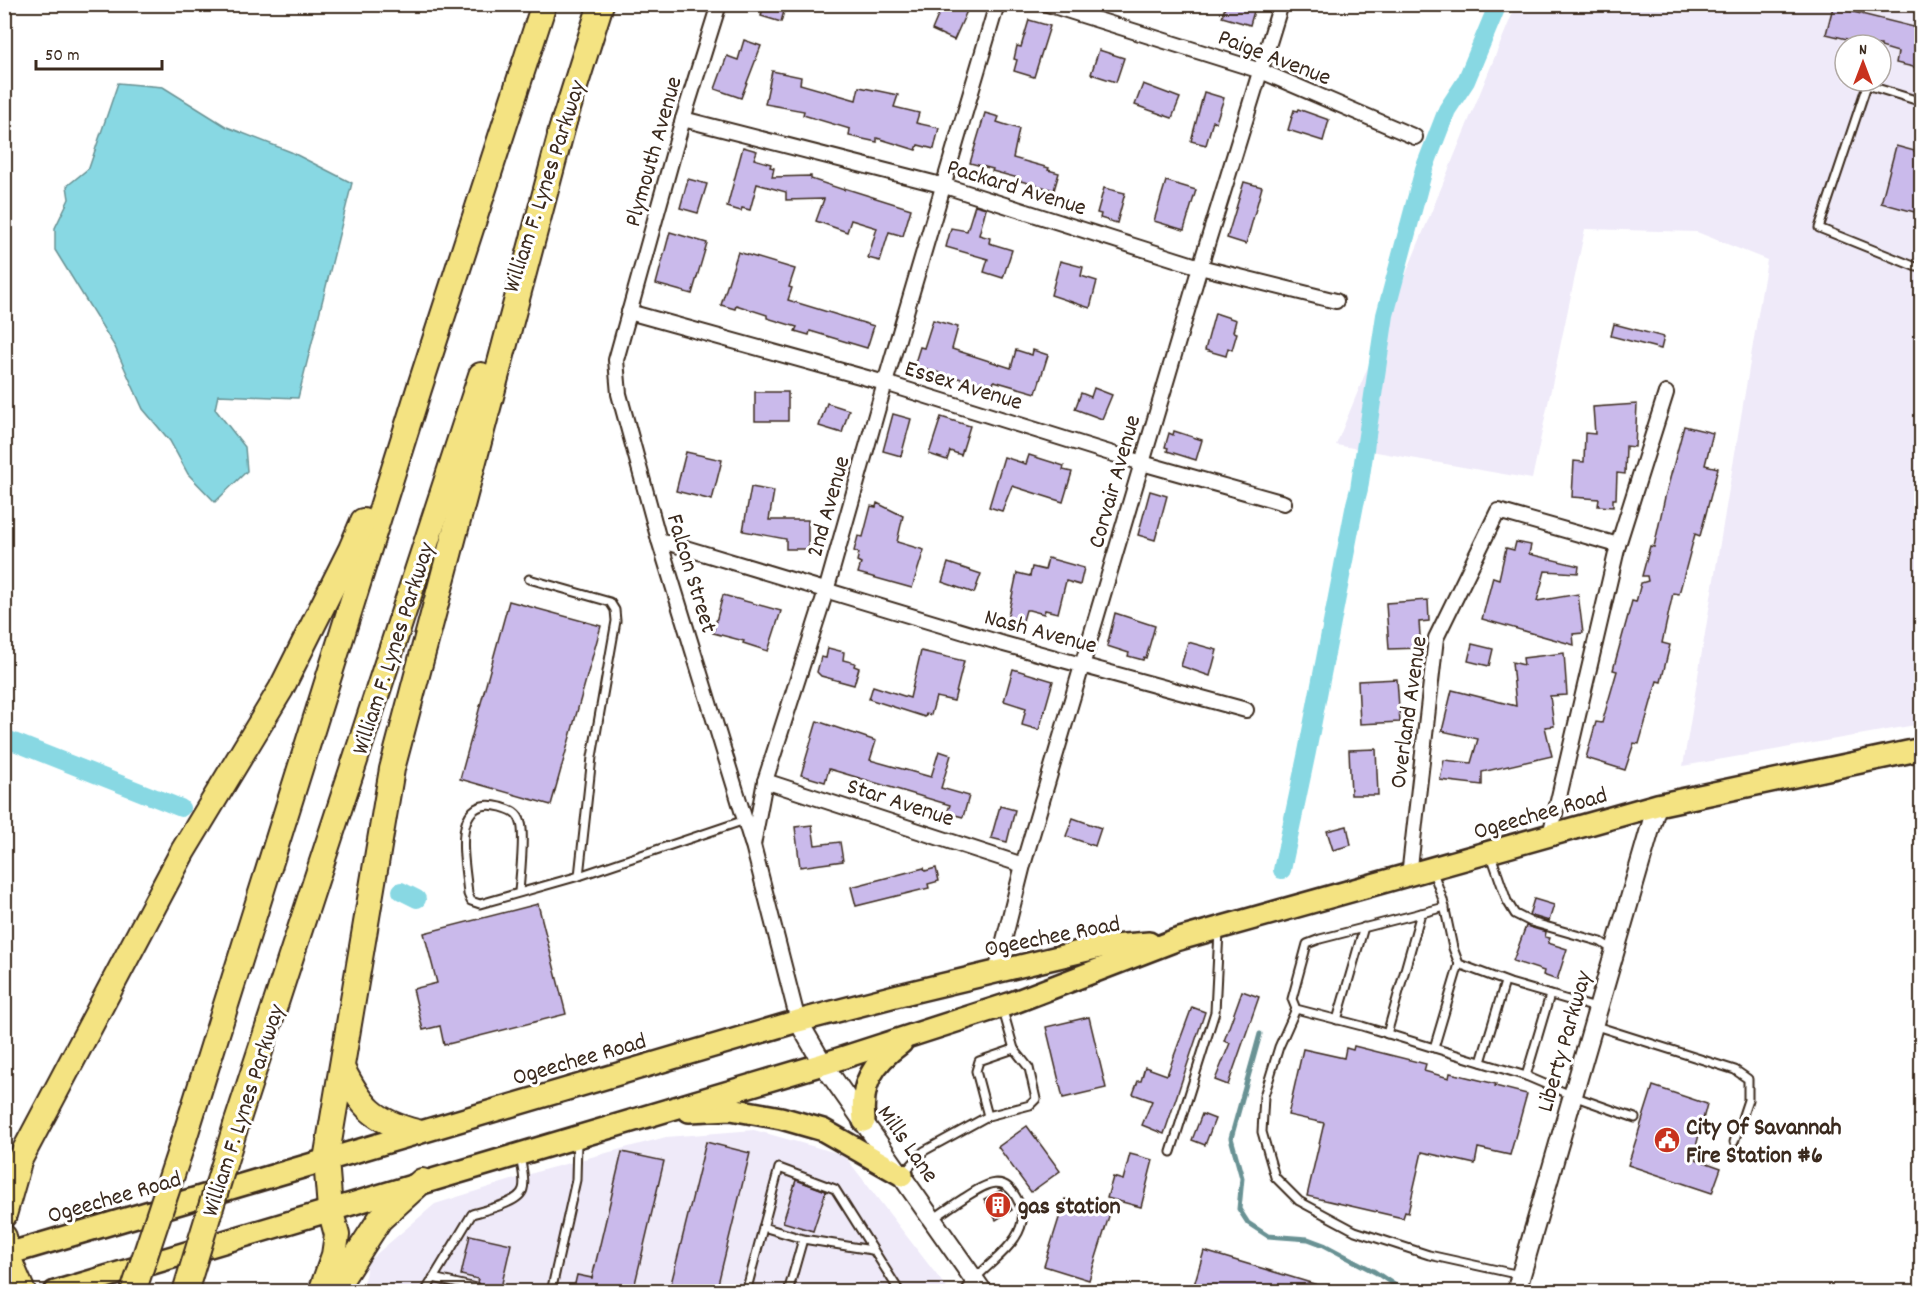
<svg xmlns="http://www.w3.org/2000/svg" width="1926" height="1296" font-family="Dekko,sans-serif">
<style>
.built{fill:#efeaf9;fill-rule:evenodd}
.water{fill:#88d8e3;stroke:#699294;stroke-width:1.5}
.lines{fill:none;stroke-linecap:round;stroke-linejoin:round}
.stream{stroke:#699294;stroke-width:5}
.canal{stroke:#88d8e3;stroke-width:18}
.building{fill:#cabaeb;stroke:#3b2a1e;stroke-width:1.5}
.lane-casing{stroke:#3b2a1e;stroke-width:11}
.street-casing{stroke:#3b2a1e;stroke-width:18}
.secondary-casing{stroke:#3b2a1e;stroke-width:22}
.primary-casing{stroke:#3b2a1e;stroke-width:26}
.highway-casing{stroke:#3b2a1e;stroke-width:28}
.lane{stroke:#fff;stroke-width:7}
.street{stroke:#fff;stroke-width:14}
.secondary{stroke:#fff;stroke-width:18}
.primary{stroke:#f4e382;stroke-width:21}
.highway{stroke:#f4e382;stroke-width:24}
.highway-bridge-casing{stroke:#3b2a1e;stroke-width:28;stroke-linecap:butt}
.highway-bridge{stroke:#f4e382;stroke-width:24}
.labels{text-anchor:middle;stroke-width:6;stroke-linejoin:round;paint-order:stroke}
.street-label{font-size:24px;fill:#3b2a1e;stroke:#fff}
.poi-label{font-size:24px;font-weight:bold;fill:#3b2a1e;stroke:#fff;text-anchor:start}
</style>
<rect width="100%" height="100%" fill="#fff"/>
<filter id="ink" filterUnits="userSpaceOnUse"><feTurbulence type="fractalNoise" baseFrequency=".0167" numOctaves="2"/><feDisplacementMap in="SourceGraphic" scale="12" xChannelSelector="R" yChannelSelector="G"/><feConvolveMatrix kernelMatrix="1 2 1 2 8 2 1 2 1" color-interpolation-filters="sRGB"/></filter>
<g filter="url(#ink)">
<g class="built">
<path d="M1516 5H1921V724L1683 766 1767 260 1697 232 1585 229 1532 479 1336 445ZM1845 45H1881V81H1845Z"/>
<polygon points="754,1130 844,1155 949,1291 363,1292 367,1262 435,1204 543,1170 666,1137"/>
</g>
<polygon class="water" points="118,83 163,87 227,127 291,152 352,183 298,398 218,395 215,409 245,447 247,471 215,502 188,474 170,441 143,409 115,347 55,250 55,228 69,199 67,186 89,168"/>
<g class="lines">
<polyline class="stream" points="1260,1034 1231,1138 1242,1178 1239,1209 1248,1223 1268,1236 1308,1239 1324,1245 1375,1272 1405,1292"/>
<g class="canal">
<polyline points="4,738 181,808"/>
<polyline points="1282,870 1307,752 1355,504 1359,489 1385,315 1424,169 1447,110 1466,81 1498,4"/>
<polyline points="401,891 417,899"/>
</g>
</g>
<g class="building">
<polygon points="764,4 786,4 781,22 761,16"/>
<polygon points="943,4 970,4 954,40 932,30"/>
<polygon points="1226,4 1256,4 1250,25 1222,17"/>
<polygon points="1833,7 1922,29 1922,69 1896,63 1898,52 1881,47 1881,45 1872,45 1826,34"/>
<polygon points="1029,20 1050,26 1034,77 1014,71 1017,60 1014,59 1017,46 1021,47"/>
<polygon points="744,40 761,46 741,98 715,89 727,56 738,60"/>
<polygon points="1099,50 1124,58 1116,82 1091,74"/>
<polygon points="772,71 801,77 800,84 856,100 859,87 898,95 894,107 919,113 916,123 939,128 934,149 918,145 916,150 877,138 877,142 849,136 850,129 803,115 804,111 765,104"/>
<polygon points="1143,84 1180,98 1172,118 1135,105"/>
<polygon points="1204,92 1224,98 1216,122 1213,121 1206,145 1191,141"/>
<polygon points="1298,109 1329,120 1323,141 1288,130 1294,110 1297,111"/>
<polygon points="985,113 999,117 997,122 1019,129 1013,158 1049,168 1048,170 1059,173 1054,190 1017,180 1018,178 992,171 993,169 970,163"/>
<polygon points="1896,146 1922,153 1922,214 1881,203"/>
<polygon points="743,147 757,151 754,159 771,164 770,167 774,168 772,177 811,176 811,179 844,190 844,188 911,209 903,236 889,232 880,261 868,258 877,228 851,220 847,232 816,221 824,199 786,200 786,192 757,184 750,210 742,208 741,211 727,207"/>
<polygon points="688,179 707,184 698,213 680,208"/>
<polygon points="1166,181 1196,190 1184,230 1154,221"/>
<polygon points="1244,182 1262,187 1246,244 1227,238"/>
<polygon points="1104,188 1125,193 1117,223 1100,218 1101,214 1097,213"/>
<polygon points="975,205 986,208 979,235 990,238 989,243 1012,250 1003,278 984,272 988,259 946,247 951,228 967,231"/>
<polygon points="670,232 707,243 692,294 656,284"/>
<polygon points="738,252 795,269 789,287 792,288 788,300 874,326 867,348 810,331 809,335 795,331 797,327 767,318 767,315 736,305 735,309 721,305"/>
<polygon points="1060,261 1083,267 1081,276 1097,281 1090,308 1051,295"/>
<polygon points="1215,313 1236,320 1233,332 1237,333 1232,350 1228,348 1226,356 1205,350"/>
<polygon points="933,320 958,327 952,349 1011,368 1016,350 1032,355 1033,350 1048,355 1036,393 994,381 993,385 981,381 980,384 914,366 920,347 924,348"/>
<polygon points="1614,324 1664,337 1661,349 1611,336"/>
<polygon points="1094,388 1112,395 1102,419 1075,409 1081,393 1091,397"/>
<rect x="755" y="392" width="33" height="29"/>
<polygon points="827,403 849,410 842,433 819,426"/>
<polygon points="1637,404 1635,447 1626,446 1625,474 1617,473 1616,499 1613,499 1613,507 1598,506 1599,499 1572,497 1574,461 1584,462 1585,433 1595,434 1593,407"/>
<polygon points="893,414 911,419 901,456 883,451"/>
<polygon points="941,417 970,426 961,455 950,451 947,460 929,454"/>
<polygon points="1684,426 1713,433 1705,465 1718,468 1700,536 1695,534 1679,594 1673,593 1662,643 1670,645 1661,682 1657,681 1639,744 1634,743 1625,770 1586,758 1596,722 1602,723 1617,671 1613,670 1632,601 1636,602 1641,583 1648,581 1647,576 1642,576 1650,546 1654,547 1665,497"/>
<polygon points="1174,431 1202,440 1196,460 1167,451 1168,448 1165,447 1169,433 1173,435"/>
<polygon points="686,452 722,460 712,500 676,491"/>
<polygon points="1029,455 1064,466 1063,470 1072,472 1063,502 1012,486 1002,511 989,507 1004,457 1026,464"/>
<polygon points="751,487 774,491 769,520 808,520 808,549 786,549 786,539 743,531"/>
<polygon points="1150,491 1167,496 1155,540 1138,535"/>
<polygon points="877,503 903,516 897,542 924,550 912,588 858,573 861,563 857,561 859,553 854,551 858,536 863,537 871,506 876,507"/>
<polygon points="1516,542 1531,545 1529,554 1579,566 1578,573 1545,571 1537,601 1578,594 1583,633 1573,634 1574,645 1482,619 1493,577 1499,579 1506,548 1514,550"/>
<polygon points="1048,558 1084,568 1080,585 1066,581 1058,613 1045,610 1044,614 1029,610 1026,610 1022,624 1007,620 1017,573 1030,576 1032,567 1045,570"/>
<polygon points="948,563 981,574 974,593 942,582"/>
<polygon points="723,595 781,611 768,651 743,643 744,641 713,633"/>
<polygon points="1428,600 1429,621 1419,622 1421,648 1389,649 1386,603"/>
<polygon points="509,601 601,626 551,805 460,779"/>
<polygon points="1115,613 1155,626 1146,658 1144,657 1143,660 1128,656 1129,653 1107,646"/>
<polygon points="1188,642 1217,650 1210,676 1181,666"/>
<polygon points="1472,644 1493,649 1489,666 1468,661"/>
<polygon points="828,648 844,652 843,660 855,663 854,666 859,668 854,685 821,676 817,672 821,657 826,658"/>
<polygon points="921,651 964,661 954,701 936,697 931,715 926,714 925,717 869,699 873,686 910,698"/>
<polygon points="1564,653 1567,695 1550,696 1554,726 1545,727 1552,756 1482,772 1482,785 1440,780 1444,760 1471,763 1478,739 1442,731 1452,690 1516,706 1512,662 1524,665 1523,658"/>
<polygon points="1013,669 1053,681 1039,730 1022,725 1026,708 1004,701"/>
<polygon points="1397,679 1400,722 1360,724 1358,681"/>
<polygon points="817,721 876,741 870,760 931,777 939,751 951,755 941,788 969,796 963,817 947,813 950,805 829,769 825,782 801,775"/>
<polygon points="1376,749 1378,795 1351,795 1349,750"/>
<polygon points="1000,806 1015,810 1007,842 991,838"/>
<polygon points="1073,818 1101,828 1095,846 1066,836"/>
<polygon points="812,825 815,845 840,842 843,861 800,867 795,827"/>
<polygon points="1347,826 1351,845 1333,850 1327,831"/>
<polygon points="924,868 925,871 936,868 939,881 928,884 929,888 856,906 851,887"/>
<polygon points="1534,899 1554,905 1549,921 1529,915"/>
<polygon points="538,904 566,1014 444,1045 440,1026 423,1030 413,989 437,983 424,933"/>
<polygon points="1526,926 1546,932 1545,937 1550,938 1548,943 1567,949 1557,980 1543,975 1544,971 1513,961"/>
<polygon points="1242,991 1259,997 1228,1085 1215,1080 1230,1043 1224,1041"/>
<polygon points="1192,1007 1205,1012 1164,1134 1142,1125 1152,1101 1133,1094 1138,1081 1141,1081 1145,1067 1167,1075"/>
<polygon points="1089,1017 1106,1088 1063,1098 1046,1027"/>
<polygon points="1354,1046 1426,1064 1424,1071 1449,1078 1450,1073 1496,1084 1495,1086 1527,1094 1510,1155 1478,1148 1475,1164 1422,1152 1408,1213 1405,1212 1403,1218 1307,1196 1324,1123 1288,1115 1303,1049 1344,1058 1346,1048 1353,1050"/>
<polygon points="1653,1086 1707,1104 1693,1158 1721,1168 1712,1193 1628,1165"/>
<polygon points="1202,1114 1215,1119 1205,1145 1192,1140"/>
<polygon points="1027,1126 1060,1171 1031,1192 998,1147"/>
<polygon points="706,1142 750,1153 716,1292 669,1292"/>
<polygon points="622,1152 664,1161 633,1292 573,1292 577,1275 592,1278"/>
<polygon points="1130,1154 1153,1160 1141,1207 1107,1198 1113,1177 1123,1180"/>
<polygon points="796,1180 826,1191 813,1231 783,1222"/>
<polygon points="1001,1190 1012,1210 996,1220 984,1199"/>
<polygon points="1065,1199 1110,1213 1089,1280 1044,1266"/>
<polygon points="470,1235 511,1244 500,1292 480,1292 481,1287 477,1282 478,1279 461,1275"/>
<polygon points="1204,1251 1328,1288 1328,1292 1192,1292"/>
</g>
<g class="lines">
<defs>
<g id="lane">
<polyline points="1922,102 1867,85 1819,228 1916,267 1922,266"/>
<polyline points="529,579 610,602 615,610 616,621 592,757 579,876 745,820"/>
<polyline points="1491,855 1507,901 1515,914 1531,922 1601,942 1613,950"/>
<polyline points="1433,872 1443,900 1453,948 1459,964 1510,983 1596,1008"/>
<path d="M519 892C520 877 525 835 521 823 518 812 511 810 501 807 448 793 466 865 468 894L471 901 480 904 579 876"/>
<polyline points="1445,907 1320,939 1307,944 1292,999 1296,1009 1362,1026 1526,1076 1573,1096 1635,1118"/>
<polyline points="1296,1009 1279,1047 1264,1096 1262,1132 1275,1177 1299,1201 1355,1231 1429,1255 1520,1275"/>
<polyline points="1337,1020 1364,927"/>
<polyline points="1596,1026 1735,1070 1748,1079 1748,1100 1734,1142"/>
<polyline points="1387,1034 1421,913"/>
<polyline points="1434,1048 1459,964"/>
<polyline points="1481,1062 1505,982"/>
<polyline points="1526,1076 1550,995"/>
<polyline points="988,1116 1030,1105 1036,1099 1029,1068 1014,1049"/>
<polyline points="1171,1152 1215,1012 1219,931"/>
<polyline points="904,1173 924,1151 988,1116 976,1071 979,1061 1014,1049 1002,1007"/>
<path d="M933 1219C943 1212 953 1205 964 1198 986 1184 1005 1171 1019 1203 1025 1215 1023 1226 1015 1238 1003 1257 979 1270 964 1292"/>
<polyline points="763,1227 803,1239 788,1292"/>
<polyline points="803,1239 872,1250"/>
<polyline points="433,1278 476,1288"/>
<path d="M425 1292 472 1214C485 1210 520 1203 523 1189 526 1180 521 1165 520 1155"/>
<polyline points="551,1292 576,1180 577,1141"/>
<polyline points="746,1292 779,1168 835,1189 900,1292"/>
</g>
<g id="street">
<polyline points="719,4 683,119 616,360 619,394 659,540 752,843"/>
<polyline points="1047,4 1261,71 1415,137"/>
<polyline points="683,119 945,186 1200,267 1336,301"/>
<polyline points="629,312 885,383 1142,463 1284,503"/>
<polyline points="659,540 1004,644 1246,710"/>
<polyline points="765,781 1023,865"/>
<polyline points="1550,835 1618,545 1666,393"/>
<polyline points="1409,876 1436,638 1498,511 1618,545"/>
<polyline points="996,972 1023,865 1200,267 1281,4"/>
<polyline points="798,1021 753,845 765,781 826,591 885,383 997,4"/>
</g>
<g id="secondary">
<polyline points="798,1021 823,1064 983,1292"/>
<polyline points="1516,1292 1657,805"/>
</g>
<g id="primary">
<polyline points="689,1111 731,1109 781,1118 823,1130 902,1175"/>
<path d="M864 1121C860 1084 872 1064 901 1043"/>
<polyline points="4,1255 798,1021 895,996 1100,947 1149,943"/>
<polyline points="55,1292 823,1064 1012,1003 1176,940 1657,805 1922,749"/>
</g>
<g id="highway">
<polyline points="560,134 601,4"/>
<path d="M342 1068C362 1107 373 1121 417 1132"/>
<polyline points="236,1125 481,375"/>
<polyline points="183,1142 419,389 544,4"/>
<polyline points="4,1180 19,1161 183,851 281,689 351,549 363,521"/>
<polyline points="4,1215 18,1166"/>
<polyline points="4,1237 7,1255 23,1292"/>
<polyline points="321,1292 334,1255 337,1235 330,1209 326,1160 392,769 565,118"/>
<polyline points="333,1292 380,1219 422,1181"/>
</g>
</defs>
<use href="#lane" class="lane-casing"/>
<use href="#street" class="street-casing"/>
<use href="#secondary" class="secondary-casing"/>
<use href="#primary" class="primary-casing"/>
<use href="#highway" class="highway-casing"/>
<use href="#lane" class="lane"/>
<use href="#street" class="street"/>
<use href="#secondary" class="secondary"/>
<use href="#primary" class="primary"/>
<use href="#highway" class="highway"/>
<defs>
<g id="highway-bridge">
<polyline points="133,1292 183,1142"/>
<polyline points="185,1292 236,1125"/>
</g>
</defs>
<use href="#highway-bridge" class="highway-bridge-casing"/>
<use href="#highway-bridge" class="highway-bridge"/>
</g>
</g>
<defs>
<symbol id="civic-disc" viewBox="-11 -11 22 22"><circle r="9.5" fill="#c8321e" stroke="#fff"/><path d="M-.6-6.5H3V-4.5H.6V-3L4-1V1h2V6H-6V1h2V-1L-.6-3ZM-1.2 2.5V6h2.4V2.5Z" fill="#fff"/></symbol>
<symbol id="building-disc" viewBox="-11 -11 22 22"><circle r="9.5" fill="#c8321e" stroke="#fff"/><path d="M-4-6H4V6H1V3H-1V6H-4ZM-2.5-4.3h1.7v1.8h-1.7ZM.8-4.3h1.7v1.8H.8ZM-2.5-1h1.7V.8h-1.7ZM.8-1h1.7V.8H.8Z" fill="#fff"/></symbol>
</defs>
<g fill-rule="evenodd">
<use href="#civic-disc" x="1652" y="1125" width="30" height="30"/>
<use href="#building-disc" x="983" y="1190" width="30" height="30"/>
</g>
<g class="labels">
<g class="street-label">
<text transform="translate(1275 56) rotate(21)" y="8">Paige Avenue</text>
<text transform="translate(652 151) rotate(-74)" y="8">Plymouth Avenue</text>
<text transform="translate(543 186) rotate(-72)" y="8">William F. Lynes Parkway</text>
<text transform="translate(1017 186) rotate(17)" y="8">Packard Avenue</text>
<text transform="translate(964 384) rotate(17)" y="8">Essex Avenue</text>
<text transform="translate(1113 481) rotate(-74)" y="8">Corvair Avenue</text>
<text transform="translate(827 506) rotate(-74)" y="8">2nd Avenue</text>
<text transform="translate(693 573) rotate(73)" y="8">Falcon Street</text>
<text transform="translate(1041 630) rotate(15)" y="8">Nash Avenue</text>
<text transform="translate(392 648) rotate(-72)" y="8">William F. Lynes Parkway</text>
<text transform="translate(1407 712) rotate(-82)" y="8">Overland Avenue</text>
<text transform="translate(901 801) rotate(18)" y="8">Star Avenue</text>
<text transform="translate(1540 812) rotate(-16)" y="8">Ogeechee Road</text>
<text transform="translate(1052 935) rotate(-11)" y="8">Ogeechee Road</text>
<text transform="translate(1563 1041) rotate(-74)" y="8">Liberty Parkway</text>
<text transform="translate(579 1058) rotate(-16)" y="8">Ogeechee Road</text>
<text transform="translate(242 1110) rotate(-72)" y="8">William F. Lynes Parkway</text>
<text transform="translate(909 1143) rotate(55)" y="8">Mills Lane</text>
<text transform="translate(114 1196) rotate(-16)" y="8">Ogeechee Road</text>
</g>
<g class="poi-label">
<text x="1686" y="1134">City Of Savannah<tspan x="1686" dy="28">Fire Station #6</tspan></text>
<text x="1018" y="1213">gas station</text>
</g>
</g>
<rect width="1926" height="1296" fill="none" stroke="#fff" stroke-width="24"/>
<rect x="12" y="12" width="1902" height="1272" fill="none" stroke="#3b2a1e" stroke-width="2" filter="url(#ink)"/>
<g transform="translate(1863 63)"><circle r="28" fill="#ffffff" stroke="#b1aaa5" stroke-width="1.5"/>
<path d="M0-4.5L10 22L0 15L-10 22Z" fill="#c8321e"/>
<text y="-9" font-size="16" font-weight="bold" text-anchor="middle" fill="#3b2a1e">N</text>
</g>
<path d="M36 60v9h126v-9" fill="none" stroke="#3b2a1e" stroke-width="3"/>
<text x="45" y="60" font-size="18" fill="#3b2a1e" stroke="#ffffff" stroke-width="4.5" paint-order="stroke">50 m</text>
</svg>
